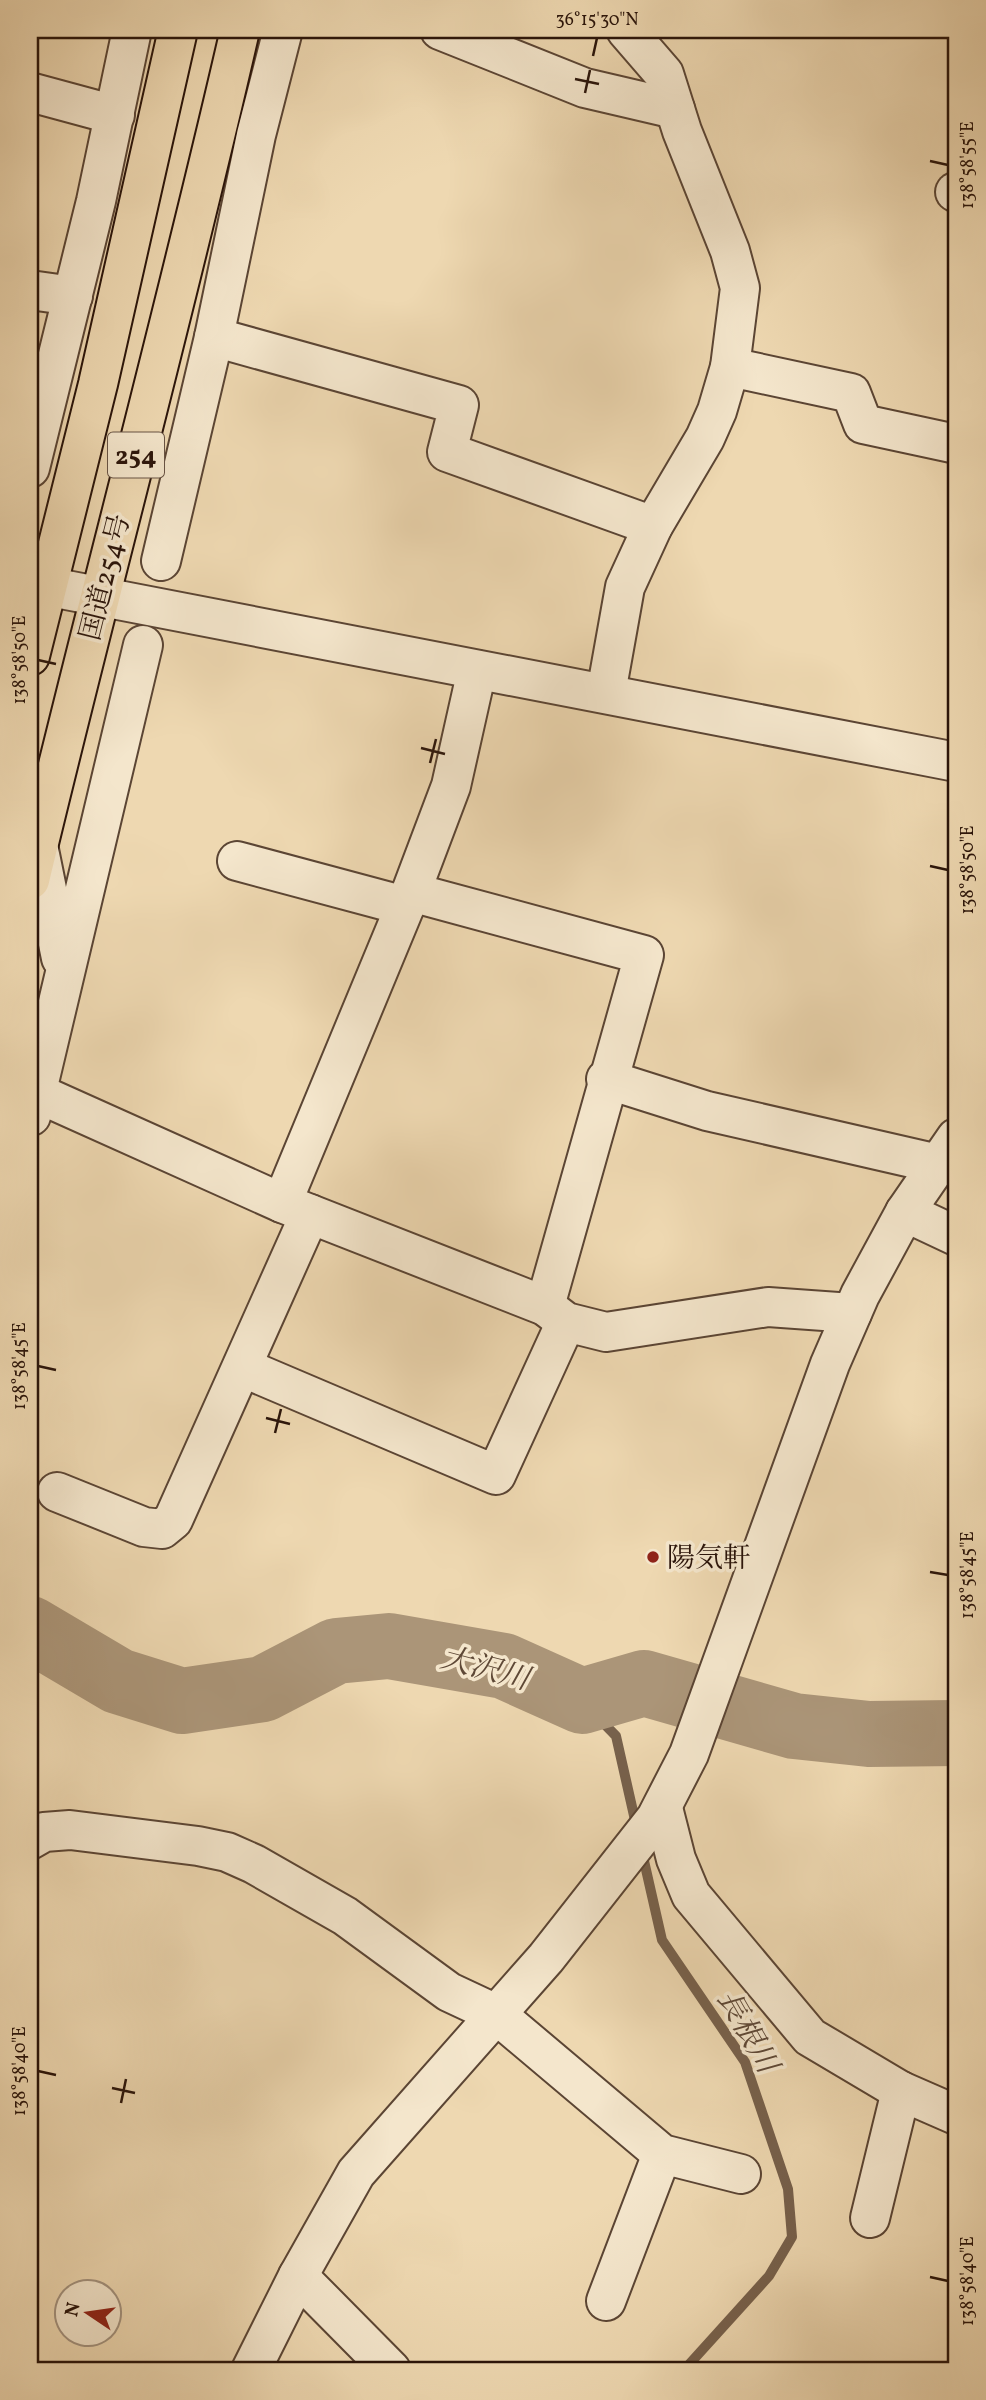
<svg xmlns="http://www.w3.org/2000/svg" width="986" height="2400" font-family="Vollkorn,'Noto Serif JP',serif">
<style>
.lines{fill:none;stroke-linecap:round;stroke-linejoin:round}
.stream{stroke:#77614c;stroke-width:10}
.river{stroke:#ab9578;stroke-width:66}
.minor-casing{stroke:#5b4534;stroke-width:42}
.tertiary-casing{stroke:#5b4534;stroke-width:42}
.trunk-casing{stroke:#2a140a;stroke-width:42}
.minor{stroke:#f4e6cc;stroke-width:38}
.tertiary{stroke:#f4e6cc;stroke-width:38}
.trunk{stroke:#eed8b1;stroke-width:38}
.ticks{fill:none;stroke:#2a140a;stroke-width:2.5}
.poi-dot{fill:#8f2418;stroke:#f4e6cc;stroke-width:2.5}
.labels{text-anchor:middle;stroke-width:7;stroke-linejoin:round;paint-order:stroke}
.shield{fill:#f4e6cc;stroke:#675344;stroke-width:2}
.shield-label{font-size:26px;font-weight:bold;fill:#2a140a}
.street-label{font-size:28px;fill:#2a140a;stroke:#f4e6cc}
.poi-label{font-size:28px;fill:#2a140a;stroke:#f4e6cc;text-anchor:start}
.water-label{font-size:30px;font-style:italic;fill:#5e4836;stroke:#f4e6cc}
.neatline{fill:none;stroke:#2a140a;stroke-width:2.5}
.ticks-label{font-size:18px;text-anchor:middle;fill:#2a140a}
</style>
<rect width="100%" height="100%" fill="#eed8b1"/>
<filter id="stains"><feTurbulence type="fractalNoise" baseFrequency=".00286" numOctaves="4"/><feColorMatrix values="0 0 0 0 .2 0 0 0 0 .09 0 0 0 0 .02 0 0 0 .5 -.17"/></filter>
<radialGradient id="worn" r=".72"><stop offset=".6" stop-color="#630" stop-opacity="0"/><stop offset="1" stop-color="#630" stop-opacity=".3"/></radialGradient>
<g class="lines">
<g class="stream">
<polyline points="582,1701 616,1736 637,1829"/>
<polyline points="642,1852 662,1940 745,2062 788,2189 792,2237 769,2276 684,2370"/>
</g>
<polyline class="river" points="30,1629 118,1681 182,1701 263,1689 336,1651 389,1646 504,1666 582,1701 644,1683 794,1726 869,1734 956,1733"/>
<defs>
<g id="minor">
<polyline points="440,30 585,88 675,109"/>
<polyline points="30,92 115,115"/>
<polyline points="955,192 956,192"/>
<polyline points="30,290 73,296"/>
<polyline points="214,337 459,405 447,452 653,526"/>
<polyline points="730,367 851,393 863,424 956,444"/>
<polyline points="30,468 96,201 132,30"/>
<polyline points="161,561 214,337 256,135 283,30"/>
<polyline points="30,583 956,762"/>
<polyline points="606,693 625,587 653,526 705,438 717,411 730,367 740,288 730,251 682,131 664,74 626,30"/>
<polyline points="38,845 61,958"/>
<polyline points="237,861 405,906"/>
<polyline points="411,892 644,955 545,1306"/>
<polyline points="606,1079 707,1111 938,1164"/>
<polyline points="37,1093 282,1203 545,1306 566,1322 606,1332 768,1307 852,1313"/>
<polyline points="31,1116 143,645"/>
<polyline points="282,1203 411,892 451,786 477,670"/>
<polyline points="905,1212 956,1236"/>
<polyline points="244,1368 496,1475 566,1322"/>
<polyline points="57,1492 144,1527 162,1529 173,1520 310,1214"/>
<polyline points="663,1808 676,1859 691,1895 810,2037 901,2091 956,2115"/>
<polyline points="30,1840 44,1832 70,1830 198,1846 227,1852 254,1864 345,1916 449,1992 496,2014 662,2154 741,2174"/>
<polyline points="870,2218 901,2091"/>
<polyline points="298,2276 391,2370"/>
<polyline points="606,2301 662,2154"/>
</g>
<polyline id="tertiary" points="251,2370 298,2276 356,2173 546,1958 656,1818 689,1754 830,1364 860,1295 905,1212 956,1138"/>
<g id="trunk">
<polyline points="30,656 98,384 178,30"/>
<path d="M30 880C98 596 175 314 240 30"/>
</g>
</defs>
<use href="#minor" class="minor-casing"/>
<use href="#tertiary" class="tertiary-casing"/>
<use href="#trunk" class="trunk-casing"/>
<use href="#minor" class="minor"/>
<use href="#tertiary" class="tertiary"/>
<use href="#trunk" class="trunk"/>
</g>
<path class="ticks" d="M593 56 597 38M575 79 599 84M585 93 590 70M930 161 948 165M38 660 56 664M421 748 445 754M430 763 436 739M930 866 948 870M38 1366 56 1370M266 1418 290 1424M275 1433 281 1409M930 1572 948 1575M38 2071 56 2075M112 2088 135 2093M121 2103 126 2079M930 2277 948 2281"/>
<circle class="poi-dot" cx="653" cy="1557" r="7"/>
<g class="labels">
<rect class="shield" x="108" y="432.5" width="56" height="45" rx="5"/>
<g class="shield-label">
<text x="136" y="464">254</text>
</g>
<g class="street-label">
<text transform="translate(104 577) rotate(-76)" y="10">国道254号</text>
</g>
<g class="poi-label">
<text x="667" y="1567">陽気軒</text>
</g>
<g class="water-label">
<text transform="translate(485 1668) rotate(15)" y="10">大沢川</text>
<text transform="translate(748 2031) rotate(60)" y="10">長根川</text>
</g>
</g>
<rect width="986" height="2400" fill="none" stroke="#eed8b1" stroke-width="77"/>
<g transform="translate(88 2313) rotate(283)"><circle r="33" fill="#f4e6cc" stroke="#a3927e" stroke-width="2"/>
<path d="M0-5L12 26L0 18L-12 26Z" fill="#8f2418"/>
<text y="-10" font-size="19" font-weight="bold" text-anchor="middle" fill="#2a140a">N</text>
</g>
<rect x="38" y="38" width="910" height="2324" class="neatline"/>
<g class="ticks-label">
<text x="597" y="25">36°15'30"N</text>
<text transform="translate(967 165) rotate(-90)" y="6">138°58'55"E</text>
<text transform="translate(19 660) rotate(-90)" y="6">138°58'50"E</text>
<text transform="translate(967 870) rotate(-90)" y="6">138°58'50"E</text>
<text transform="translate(19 1366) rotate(-90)" y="6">138°58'45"E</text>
<text transform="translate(967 1575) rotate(-90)" y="6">138°58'45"E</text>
<text transform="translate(19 2071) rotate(-90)" y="6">138°58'40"E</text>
<text transform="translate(967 2281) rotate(-90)" y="6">138°58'40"E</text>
</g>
<rect width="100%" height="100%" filter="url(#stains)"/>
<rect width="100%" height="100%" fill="url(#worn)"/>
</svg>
